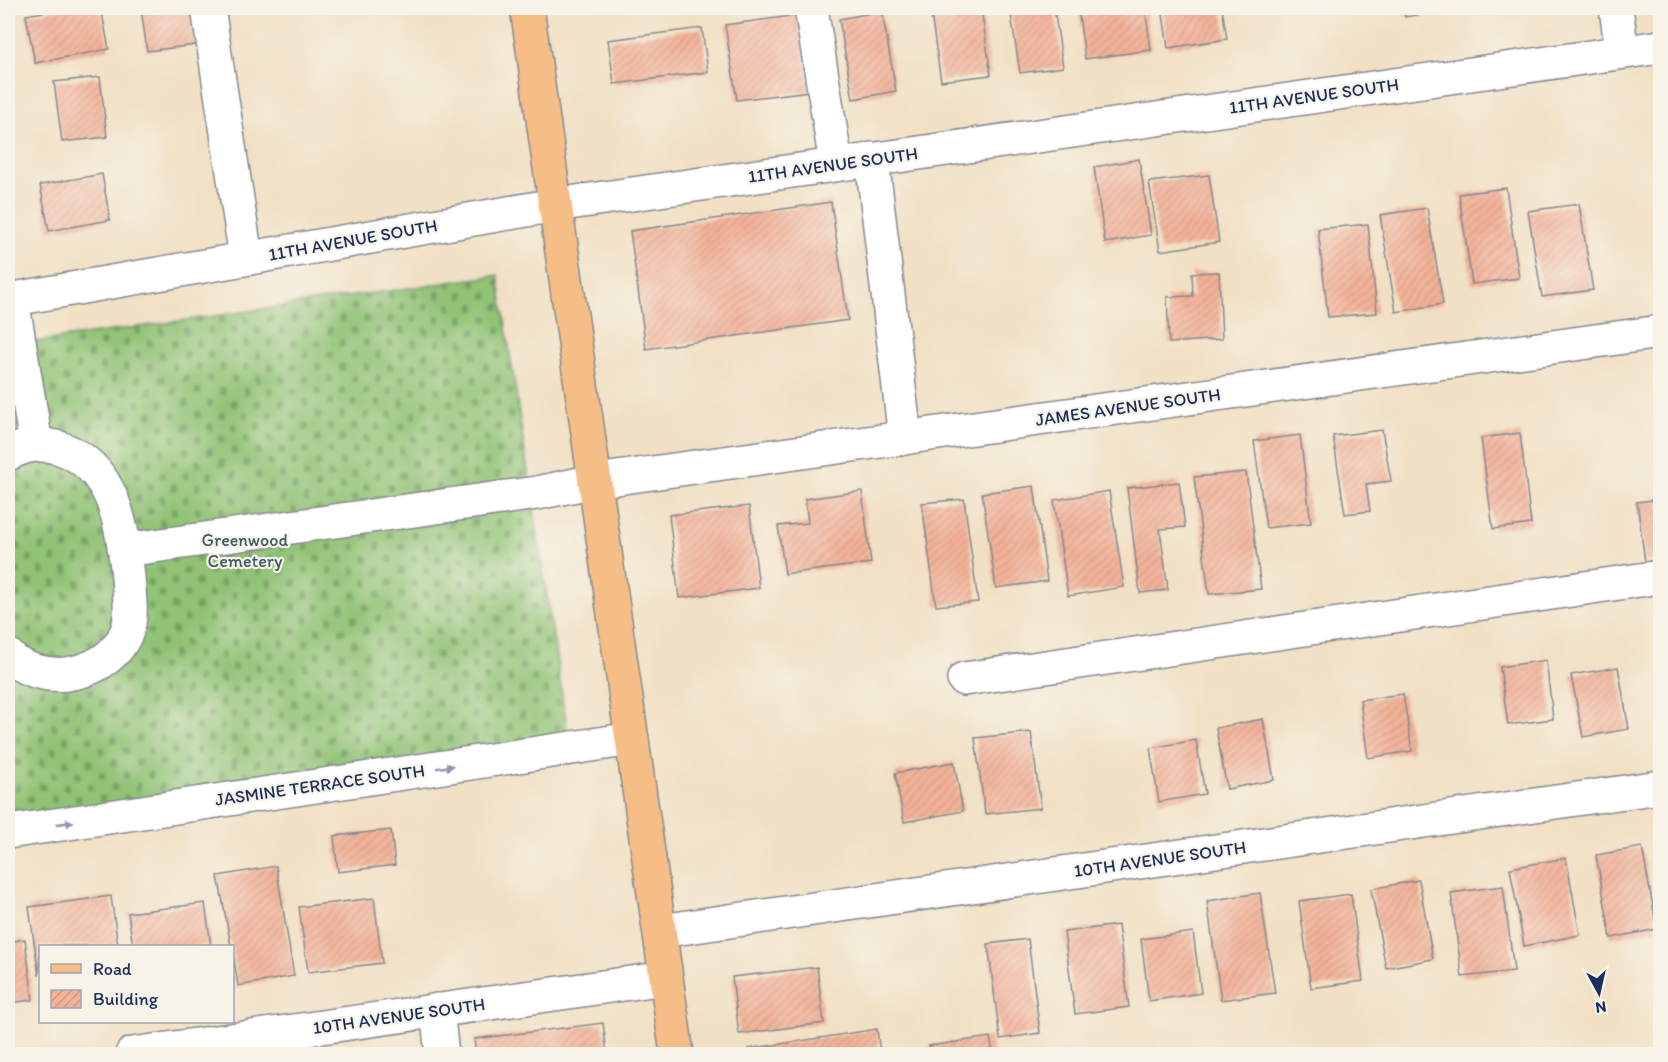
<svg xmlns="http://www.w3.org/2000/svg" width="1668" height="1062" font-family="Itim,sans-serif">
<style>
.cemetery{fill:url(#cemetery-stones);stroke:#567969;stroke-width:1.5}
.building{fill:url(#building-hatch)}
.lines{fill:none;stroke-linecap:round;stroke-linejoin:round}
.minor-casing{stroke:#868890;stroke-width:36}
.major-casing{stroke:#868890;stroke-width:36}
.minor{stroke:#fff;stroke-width:33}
.major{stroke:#f6be87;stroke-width:33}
.oneway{fill:#8d97ae}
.labels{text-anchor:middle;stroke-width:4.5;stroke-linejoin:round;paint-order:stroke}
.street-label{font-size:18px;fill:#1b2f5e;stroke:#f7f3e8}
.park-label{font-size:18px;fill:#3e5b65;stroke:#f7f3e8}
</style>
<defs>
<pattern id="cemetery-stones" width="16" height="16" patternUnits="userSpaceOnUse" patternTransform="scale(1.5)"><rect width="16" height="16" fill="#90c374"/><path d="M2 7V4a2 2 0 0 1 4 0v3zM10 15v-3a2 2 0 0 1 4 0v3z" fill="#759f62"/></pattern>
<pattern id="building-hatch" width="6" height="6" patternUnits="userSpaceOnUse" patternTransform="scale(1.5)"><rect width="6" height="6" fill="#f3b298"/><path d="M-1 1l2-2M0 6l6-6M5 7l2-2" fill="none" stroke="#d09985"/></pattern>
</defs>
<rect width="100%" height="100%" fill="#f7f3e8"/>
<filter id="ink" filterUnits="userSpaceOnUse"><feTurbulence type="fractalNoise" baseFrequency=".0167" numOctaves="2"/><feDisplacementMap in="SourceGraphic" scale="12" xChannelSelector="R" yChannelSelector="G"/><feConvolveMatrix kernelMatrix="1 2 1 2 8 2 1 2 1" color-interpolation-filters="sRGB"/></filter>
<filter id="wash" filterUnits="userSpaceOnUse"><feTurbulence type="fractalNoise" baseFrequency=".008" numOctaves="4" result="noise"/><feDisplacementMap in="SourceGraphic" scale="24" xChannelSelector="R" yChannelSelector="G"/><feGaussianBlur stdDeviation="1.35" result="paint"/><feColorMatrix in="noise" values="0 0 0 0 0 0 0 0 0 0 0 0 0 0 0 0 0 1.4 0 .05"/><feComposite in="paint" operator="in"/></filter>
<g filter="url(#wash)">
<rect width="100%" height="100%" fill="#f1e0c3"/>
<polygon class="cemetery" points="498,275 569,741 8,822 8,346"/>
<g id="blocks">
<g class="building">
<polygon points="67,8 101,8 109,49 35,63 26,15"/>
<polygon points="141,8 200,8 204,44 147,51"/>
<polygon points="930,8 981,8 991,75 941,81"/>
<polygon points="1010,8 1054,8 1063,67 1020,73"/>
<polygon points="1078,8 1145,8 1151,50 1085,59"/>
<polygon points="1162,8 1222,8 1227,39 1168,48"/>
<polygon points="1404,8 1453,8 1454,9 1405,17"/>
<polygon points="882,11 896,91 853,99 839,19"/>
<polygon points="798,15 810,91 737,100 725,25"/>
<polygon points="702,28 708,72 614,84 608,40"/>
<polygon points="100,77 107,137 62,142 54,82"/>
<polygon points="1139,159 1151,235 1105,243 1094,167"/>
<polygon points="102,174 110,220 49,231 40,185"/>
<polygon points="1209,175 1219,242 1160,251 1149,182"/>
<polygon points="1506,188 1519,278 1472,284 1459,194"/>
<polygon points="831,202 848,320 646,349 630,231"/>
<polygon points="1579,204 1593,290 1542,297 1528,211"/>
<polygon points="1427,208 1443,304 1396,312 1380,215"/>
<polygon points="1368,224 1377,313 1328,317 1318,229"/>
<polygon points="1219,272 1222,339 1169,343 1167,297 1193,296 1192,273"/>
<polygon points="1382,430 1391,481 1366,484 1370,511 1345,514 1333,436"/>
<polygon points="1520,433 1531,524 1493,529 1481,438"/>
<polygon points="1300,435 1311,523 1266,528 1254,441"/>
<polygon points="1246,472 1261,589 1209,594 1194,477"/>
<polygon points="1179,482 1185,527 1160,529 1168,590 1140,593 1127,488"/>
<polygon points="1034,486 1047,581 996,588 982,493"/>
<polygon points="862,491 871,563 785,574 778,526 808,523 805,499"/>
<polygon points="1109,491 1124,587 1068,596 1054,500"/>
<polygon points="964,499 978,602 936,606 922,503"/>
<polygon points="1660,499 1660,560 1645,562 1637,502"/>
<polygon points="749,506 759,588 679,598 669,515"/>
<polygon points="1546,660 1553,719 1508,725 1500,667"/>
<polygon points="1618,667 1629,729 1583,737 1571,675"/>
<polygon points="1403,694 1412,751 1368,758 1360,700"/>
<polygon points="1263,719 1274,780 1227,789 1216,728"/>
<polygon points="1031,732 1041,808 985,814 975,738"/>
<polygon points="1196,740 1205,794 1159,802 1150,748"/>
<polygon points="954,762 963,811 904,822 895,773"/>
<polygon points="391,830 395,865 338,872 334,836"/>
<polygon points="1642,847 1657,929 1611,938 1596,855"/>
<polygon points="1566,858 1580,935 1524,946 1510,868"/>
<polygon points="276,866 294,976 238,986 232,946 231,946 218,876"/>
<polygon points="1419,880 1433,959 1386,968 1371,889"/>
<polygon points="1503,886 1514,971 1462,977 1451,893"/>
<polygon points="1260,893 1275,993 1221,1000 1207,901"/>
<polygon points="1351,894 1363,981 1311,988 1299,901"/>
<polygon points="111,896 118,946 40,946 39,976 29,907"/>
<polygon points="374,898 382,963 308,972 299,907"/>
<polygon points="205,903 211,946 133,946 128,913"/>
<polygon points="1118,925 1129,1007 1075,1014 1064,932"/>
<polygon points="1193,932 1201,993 1149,1001 1141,939"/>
<polygon points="25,939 33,1000 8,1003 8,942"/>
<polygon points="1028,939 1040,1033 1000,1039 988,944"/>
<polygon points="817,967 824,1023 739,1034 732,977"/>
<polygon points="603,1023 607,1054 476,1054 474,1039"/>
<polygon points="877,1029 880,1054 748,1054 748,1049"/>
<polygon points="990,1037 993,1054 930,1054 929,1046"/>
</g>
</g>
</g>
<g filter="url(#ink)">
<use href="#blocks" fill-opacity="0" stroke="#868890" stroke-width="1.5"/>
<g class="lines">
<defs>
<g id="minor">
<polyline points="208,8 246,258"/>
<polyline points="811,8 836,164"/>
<polyline points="1616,8 1622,52"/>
<polyline points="872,159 905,438"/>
<polyline points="12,299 36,444"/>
<polyline points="8,300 555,205 1660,47"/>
<path d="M8 454C25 445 40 442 60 448 114 466 123 527 128 577 129 595 133 614 127 631 117 657 92 671 66 674 47 676 21 670 8 655"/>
<polyline points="125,550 537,493 595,481 1660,332"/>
<polyline points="964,679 1660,577"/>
<polyline points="8,832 632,739"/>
<polyline points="660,931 1660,787"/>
<polyline points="437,1010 442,1054"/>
<polyline points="132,1054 666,978"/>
</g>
<polyline id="major" points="527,8 677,1054"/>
</defs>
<use href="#minor" class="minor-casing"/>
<use href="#major" class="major-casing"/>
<use href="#minor" class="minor"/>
<use href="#major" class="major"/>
</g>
<defs><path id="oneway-solid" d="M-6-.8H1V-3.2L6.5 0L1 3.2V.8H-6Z" transform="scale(1.5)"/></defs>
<g class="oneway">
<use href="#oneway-solid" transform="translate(445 767) rotate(-8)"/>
<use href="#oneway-solid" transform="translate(65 823) rotate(-8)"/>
</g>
</g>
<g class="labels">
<g class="street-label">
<text transform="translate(1314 96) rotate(-8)" y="6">11TH AVENUE SOUTH</text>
<text transform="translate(833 165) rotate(-8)" y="6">11TH AVENUE SOUTH</text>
<text transform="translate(353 240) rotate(-10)" y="6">11TH AVENUE SOUTH</text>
<text transform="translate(1128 407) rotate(-8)" y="6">JAMES AVENUE SOUTH</text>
<text transform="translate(320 785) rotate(-8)" y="6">JASMINE TERRACE SOUTH</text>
<text transform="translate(1160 859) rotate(-8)" y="6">10TH AVENUE SOUTH</text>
<text transform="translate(399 1016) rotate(-8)" y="6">10TH AVENUE SOUTH</text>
</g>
<g class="park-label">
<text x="245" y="546">Greenwood<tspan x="245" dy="21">Cemetery</tspan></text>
</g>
</g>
<rect width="1668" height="1062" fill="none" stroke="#f7f3e8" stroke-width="30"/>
<rect x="39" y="945" width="195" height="78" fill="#f7f3e8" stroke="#9fa5b1" stroke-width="1.5"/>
<rect x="51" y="964" width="30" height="9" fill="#f6be87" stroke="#9fa5b1" stroke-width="1.5"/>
<text x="93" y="975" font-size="18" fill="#1b2f5e">Road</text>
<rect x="51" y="990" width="30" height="18" fill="url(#building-hatch)" stroke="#9fa5b1" stroke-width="1.5"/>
<text x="93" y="1005" font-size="18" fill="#1b2f5e">Building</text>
<g transform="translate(1599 993) rotate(172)" stroke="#f7f3e8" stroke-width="4.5" paint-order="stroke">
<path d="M0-4.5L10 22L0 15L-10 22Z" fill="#1b2f5e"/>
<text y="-9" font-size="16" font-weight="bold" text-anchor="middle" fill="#1b2f5e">N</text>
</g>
</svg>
